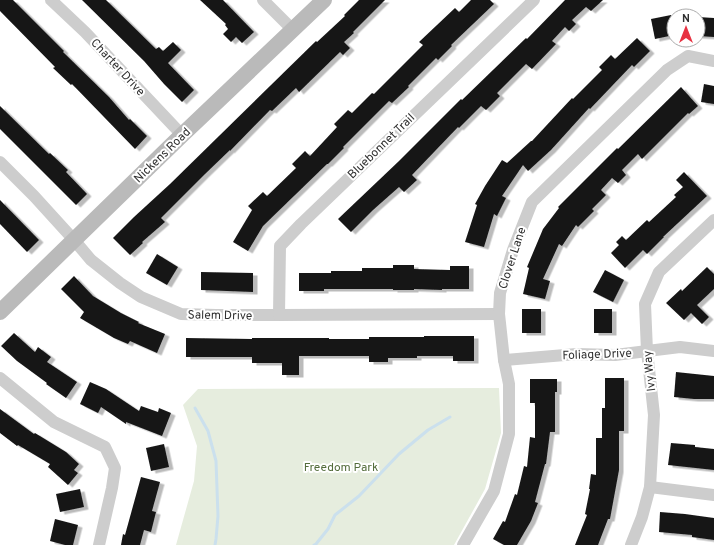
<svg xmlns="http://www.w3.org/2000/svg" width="714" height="545" font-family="Overpass,sans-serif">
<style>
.green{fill:#e6edde}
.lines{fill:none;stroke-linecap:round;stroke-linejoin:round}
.stream{stroke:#cbe0ed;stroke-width:3}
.building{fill:#171717;filter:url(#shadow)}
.street{stroke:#cdcdcd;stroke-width:12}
.secondary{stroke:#bababa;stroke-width:16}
.labels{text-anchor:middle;stroke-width:4;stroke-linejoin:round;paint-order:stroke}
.street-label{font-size:12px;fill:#303030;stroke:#fff}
.park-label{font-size:12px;fill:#546d3c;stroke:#fff}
</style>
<defs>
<filter id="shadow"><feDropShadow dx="4.5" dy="2.5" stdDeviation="0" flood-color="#0004"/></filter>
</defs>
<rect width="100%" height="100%" fill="#fff"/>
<polygon class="green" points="499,388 501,433 485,489 454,545 176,545 194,481 197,446 183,405 198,389"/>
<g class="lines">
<g class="stream">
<polyline points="195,408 208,431 216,461 218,516 216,539 215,545"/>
<polyline points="314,545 316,544 328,529 335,515 359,496 399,454 428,430 450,417"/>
</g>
</g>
<g class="building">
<polygon points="0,0 13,0 64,51 63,52 109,97 129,120 130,119 147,136 135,149 72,84 71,85 53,68 55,67 0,11"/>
<polygon points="82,0 106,0 156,49 159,47 163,51 173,42 181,50 168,63 194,90 182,102 164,84 144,61"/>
<polygon points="200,0 223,0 254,32 242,43 236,37 231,42 223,34 228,29 225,25 226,24"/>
<polygon points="359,0 385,0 353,32 354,33 344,42 350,48 343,55 340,52 299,92 296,88 272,111 270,110 230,151 230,150 205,174 161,218 165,222 142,242 143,243 130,255 113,238 134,217 170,184 316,41 317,42 345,16 344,15"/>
<polygon points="471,0 490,0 494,4 451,45 452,46 438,60 436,58 408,86 409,87 392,103 389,101 343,147 344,148 328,164 327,164 263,226 248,251 233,242 252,210 248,206 263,192 267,196 296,168 292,164 305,151 310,156 337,127 334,124 348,110 352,113 372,93 374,94 423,45 419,42 455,8 459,12"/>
<polygon points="565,0 603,0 591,11 586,7 572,20 576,24 569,31 565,27 552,41 556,44 532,69 526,64 497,93 500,96 486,110 481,106 459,128 458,127 412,175 417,180 404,192 399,187 373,210 351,232 338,219 399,161 461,99 462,100 526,38 527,39"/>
<polygon points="671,15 674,29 674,35 655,39 651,19"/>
<polygon points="698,17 714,18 714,37 698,36"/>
<polygon points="637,38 650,51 634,67 632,65 590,109 589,108 551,150 528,171 523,165 502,196 506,198 497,216 494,214 484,247 465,242 477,205 475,204 485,186 502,160 507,163 531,141 532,141 572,98 573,99 602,70 599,67 611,55 615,59"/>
<polygon points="704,84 714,86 714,104 701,102"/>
<polygon points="681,87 698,106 689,114 688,113 642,159 638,154 622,170 626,175 618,183 612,178 601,190 606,195 592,209 594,211 578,227 576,225 562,246 559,244 543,279 550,281 545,299 523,294 529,268 527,267 543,229 559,208 558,207 617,148 618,149"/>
<polygon points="0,106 49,154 50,153 68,170 66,172 87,194 76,205 0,129"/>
<polygon points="684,172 707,196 663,237 664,237 647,254 643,250 625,268 611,253 619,245 616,242 622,236 626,240 647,220 649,222 676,197 674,195 683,187 676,180"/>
<polygon points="0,200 39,240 27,252 0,224"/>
<polygon points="157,254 178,267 167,285 146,273"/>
<polygon points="393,265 414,265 414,269 450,270 450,266 469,266 469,289 442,289 442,290 414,289 414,290 393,290 393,289 324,289 324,291 299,291 299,273 331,273 331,271 362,271 362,268 393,268"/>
<polygon points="707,267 714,274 714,289 697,305 709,317 702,324 691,313 684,320 666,303 681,289 682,291"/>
<polygon points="605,270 624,280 613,302 593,292"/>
<polygon points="201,272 253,273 253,292 201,290"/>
<polygon points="74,276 93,296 121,313 139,322 138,323 165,334 157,353 130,341 128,344 114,338 80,318 84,312 61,289"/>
<rect x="522" y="309" width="19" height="24"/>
<rect x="594" y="309" width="18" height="24"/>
<polygon points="14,333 35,352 38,347 51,357 47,362 77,382 66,398 46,384 47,383 17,361 1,346"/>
<polygon points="424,336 474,336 474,361 453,361 453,356 417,356 417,358 388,358 388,362 369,362 369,356 299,356 299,375 282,375 282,363 252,363 252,357 186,357 186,338 252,339 252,338 329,338 329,339 369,339 369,337 424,337"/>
<polygon points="676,372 714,376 714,399 694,399 674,397"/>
<polygon points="605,378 624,378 624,431 619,431 619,470 610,519 608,519 598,545 575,545 587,515 585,514 590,489 589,489 591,474 596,475 596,438 602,438 602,408 605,408"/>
<polygon points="530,379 557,379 557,392 555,392 555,432 550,432 546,464 545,464 535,502 538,503 531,521 517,545 504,545 493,539 503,521 505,522 515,494 517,495 524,466 527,467 530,437 535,438 535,403 530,403"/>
<polygon points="90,382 106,389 139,411 141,406 158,412 159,408 171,413 162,436 126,422 126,424 101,407 98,413 80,404"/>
<polygon points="0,409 34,434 35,433 66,452 79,464 74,470 78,473 68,485 48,467 50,464 18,445 17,446 0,433"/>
<polygon points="671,443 695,445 695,447 714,449 714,470 668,465"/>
<polygon points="164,444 169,467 151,471 146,448"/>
<polygon points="141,477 160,482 152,511 156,512 151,532 144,530 140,545 121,545 123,534 125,535"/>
<polygon points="80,489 84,507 60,512 56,494"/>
<polygon points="660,512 685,514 714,518 714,540 692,537 692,535 659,532"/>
<polygon points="55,519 78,525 73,545 65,545 50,541"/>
</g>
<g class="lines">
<g class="street">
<polyline points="51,0 85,32 182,135"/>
<polyline points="263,0 293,30"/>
<polyline points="0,162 34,196 74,240 91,260 120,283 141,297 181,314 216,315 279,315 499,314"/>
<polyline points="279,315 280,246 301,224 534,0"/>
<polyline points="504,360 577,354 615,355 680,347 714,351"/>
<polyline points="0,378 54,422 105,447 115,468 112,488 99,545"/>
<polyline points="650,487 714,495"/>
<polyline points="463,545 494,491 509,434 509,384 504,360 499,314 500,293 513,250 532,202 667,70 688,56 714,61"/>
<polyline points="631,545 642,517 650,487 654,415 647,351 645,304 659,272 714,220"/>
</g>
<polyline class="secondary" points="0,312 182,135 324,0"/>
</g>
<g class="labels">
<g class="street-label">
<text transform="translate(118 67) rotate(47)" y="4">Charter Drive</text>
<text transform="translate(381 146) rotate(-44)" y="4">Bluebonnet Trail</text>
<text transform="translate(162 155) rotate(-44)" y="4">Nickens Road</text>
<text transform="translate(512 258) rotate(-72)" y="4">Clover Lane</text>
<text transform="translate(220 315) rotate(1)" y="4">Salem Drive</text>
<text transform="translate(597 354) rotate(-2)" y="4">Foliage Drive</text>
<text transform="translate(649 371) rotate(-96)" y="4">Ivy Way</text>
</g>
<g class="park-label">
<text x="341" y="471">Freedom Park</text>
</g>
</g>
<g transform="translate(686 28)"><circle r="19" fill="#ffffff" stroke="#acacac"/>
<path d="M0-3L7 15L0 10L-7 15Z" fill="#e73242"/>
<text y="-6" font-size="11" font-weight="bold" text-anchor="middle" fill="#303030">N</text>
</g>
</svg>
